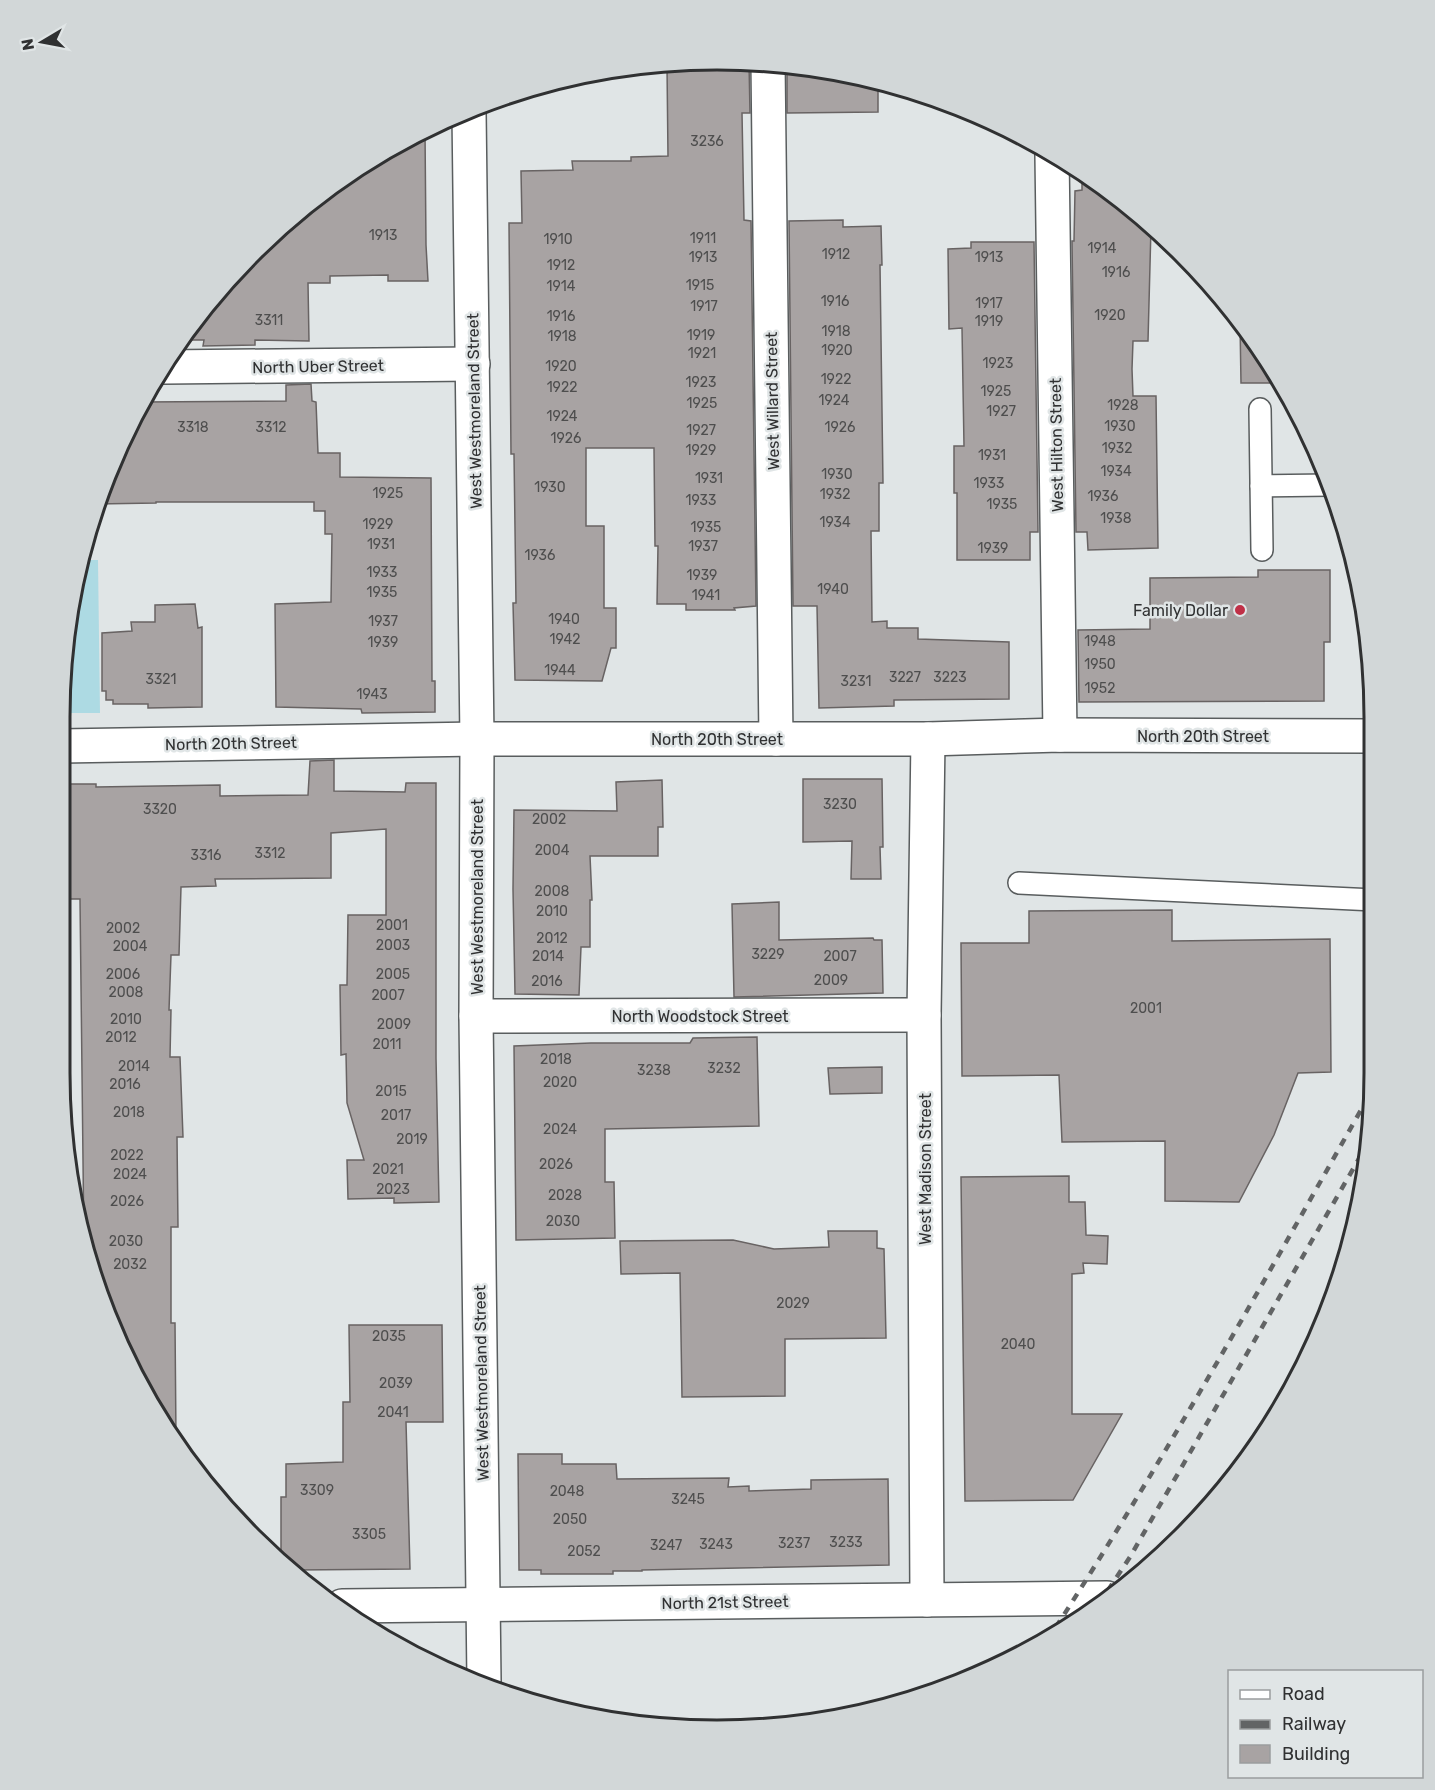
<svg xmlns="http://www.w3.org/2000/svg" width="1435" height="1790" font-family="Rubik,sans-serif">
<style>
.green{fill:#addae3}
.building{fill:#a8a3a3;stroke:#686363;stroke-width:1.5}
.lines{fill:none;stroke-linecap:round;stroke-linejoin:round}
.service-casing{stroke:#595d5e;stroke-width:24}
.minor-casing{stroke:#595d5e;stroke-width:36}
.service{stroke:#fff;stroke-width:21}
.minor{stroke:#fff;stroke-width:33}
.rail{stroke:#626465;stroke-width:4.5;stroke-dasharray:8 8;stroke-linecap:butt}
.poi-dot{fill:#c03047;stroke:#e0e5e6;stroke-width:2}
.labels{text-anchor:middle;stroke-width:5;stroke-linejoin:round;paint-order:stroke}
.number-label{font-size:14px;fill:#4e4e4e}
.street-label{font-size:16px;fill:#303132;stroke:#e0e5e6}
.poi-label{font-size:16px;fill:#303132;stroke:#e0e5e6;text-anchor:end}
.rim{fill:none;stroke:#303132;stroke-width:3}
</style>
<rect width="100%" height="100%" fill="#e0e5e6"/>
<polygon class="green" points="84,560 98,560 100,713 61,713 61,675"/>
<g class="building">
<polygon points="749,63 750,113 742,113 744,220 751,221 756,606 734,608 735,610 686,610 686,604 657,604 658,546 655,546 654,448 586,448 586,526 604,526 604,608 616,608 616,648 611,648 602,681 515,680 513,603 516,603 514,454 511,454 509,223 522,223 521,171 573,170 572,161 631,161 631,157 668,156 667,66"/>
<polygon points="787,66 878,81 878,112 787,113"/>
<polygon points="425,131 426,245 428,281 388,281 388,275 330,276 330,283 308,283 309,341 255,340 255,345 203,346 204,340 183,340 223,284 284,223 389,148"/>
<polygon points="1082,174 1118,196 1151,227 1148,341 1133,341 1132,369 1133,396 1156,396 1158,548 1088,550 1087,532 1076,532 1072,241 1074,241 1075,191 1082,190"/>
<polygon points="843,220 843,227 881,226 882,265 880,265 883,483 879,483 879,531 871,531 872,622 887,621 887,628 918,628 918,639 1009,642 1009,699 894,700 894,706 819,708 817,606 793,606 789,221"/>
<polygon points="971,242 1034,242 1038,532 1030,532 1030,560 957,560 957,493 954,493 954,446 964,446 962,328 949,329 948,249 971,248"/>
<polygon points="1240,323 1257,347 1283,383 1241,383"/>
<polygon points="311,384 312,401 316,402 318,453 340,453 340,477 431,478 432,681 435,681 435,712 362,713 361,709 276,707 275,604 331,602 332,534 325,534 325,511 314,511 314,502 156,502 156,503 96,504 142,402 286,401 286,385"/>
<polygon points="1258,570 1330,570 1330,642 1324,642 1324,701 1079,702 1078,630 1150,629 1150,578 1258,577"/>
<polygon points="195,604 198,628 202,627 202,707 148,708 148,704 113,704 113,700 106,700 106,691 102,691 102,633 132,631 131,622 155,622 155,605"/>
<polygon points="334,760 334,791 405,792 406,783 436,783 436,1058 439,1202 394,1203 394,1198 348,1199 347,1160 364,1160 347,1103 346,1054 341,1055 340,985 347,985 348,915 386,915 386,829 331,833 331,878 215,879 216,886 181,887 179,955 171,955 169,1010 171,1010 170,1057 180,1057 183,1137 177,1137 178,1227 171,1227 171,1323 175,1323 176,1438 148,1401 84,1247 80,899 68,899 67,784 96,784 96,787 220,785 220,796 308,795 310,761"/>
<polygon points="803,779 882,779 883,847 880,847 881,879 851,879 852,841 803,842"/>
<polygon points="662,780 663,827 658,827 658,856 590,856 592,900 590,900 590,947 581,947 579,995 515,994 513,889 514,810 617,811 616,782"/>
<polygon points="779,902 779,940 873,938 874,940 882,940 883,993 734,997 732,904"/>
<polygon points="1172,910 1172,941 1330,939 1331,1072 1298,1073 1274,1135 1239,1202 1165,1201 1165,1141 1062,1142 1059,1075 962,1076 961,943 1029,943 1029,911"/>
<polygon points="757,1037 759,1126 605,1129 605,1182 614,1182 615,1238 516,1240 514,1046 591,1043 690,1043 693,1038"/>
<polygon points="882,1067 882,1093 830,1094 828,1068"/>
<polygon points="1069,1176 1069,1202 1085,1202 1086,1235 1108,1236 1107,1264 1083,1263 1084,1273 1072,1274 1072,1414 1122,1414 1073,1500 965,1501 961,1177"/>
<polygon points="828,1231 877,1231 877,1248 884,1249 886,1338 785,1339 785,1396 682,1397 680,1273 621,1274 620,1241 733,1240 774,1249 829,1247"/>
<polygon points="349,1325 442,1325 443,1422 406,1422 410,1569 295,1570 281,1559 281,1497 286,1497 286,1464 343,1462 343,1402 350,1402"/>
<polygon points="518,1454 562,1454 562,1464 616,1464 617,1479 729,1478 728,1487 749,1486 749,1491 811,1489 811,1480 888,1479 889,1565 642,1570 642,1571 613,1571 613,1574 541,1574 541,1570 519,1570"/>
</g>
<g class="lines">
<defs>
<g id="service">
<polyline points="1260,409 1262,550"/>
<polyline points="1261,486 1330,485"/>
<polyline points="1019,883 1374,900"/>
</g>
<g id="minor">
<polyline points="768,63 776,739"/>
<polyline points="469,112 477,739 476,1016 484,1681"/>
<polyline points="1052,155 1060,735"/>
<polyline points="164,367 473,364"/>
<polyline points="61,746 477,739 928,739 1060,735 1374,736"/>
<polyline points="476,1016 924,1015"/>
<polyline points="927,1600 924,1015 928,739"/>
<polyline points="342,1606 1107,1598"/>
</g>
</defs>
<use href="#service" class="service-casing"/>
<use href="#minor" class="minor-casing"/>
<use href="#service" class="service"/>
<use href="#minor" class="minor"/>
<g class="rail">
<polyline points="1099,1604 1130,1557 1368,1143"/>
<path d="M1047 1641C1164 1461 1268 1274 1374 1087"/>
</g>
</g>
<circle class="poi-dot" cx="1240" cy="610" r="6"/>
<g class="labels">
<g class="number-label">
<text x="707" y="146">3236</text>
<text x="383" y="240">1913</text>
<text x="703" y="243">1911</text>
<text x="558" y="244">1910</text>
<text x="1102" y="253">1914</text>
<text x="836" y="259">1912</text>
<text x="703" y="262">1913</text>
<text x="989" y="262">1913</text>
<text x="561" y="270">1912</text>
<text x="1116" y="277">1916</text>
<text x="700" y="290">1915</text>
<text x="561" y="291">1914</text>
<text x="835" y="306">1916</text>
<text x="989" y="308">1917</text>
<text x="704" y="311">1917</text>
<text x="1110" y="320">1920</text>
<text x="561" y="321">1916</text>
<text x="269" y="325">3311</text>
<text x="989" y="326">1919</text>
<text x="836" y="336">1918</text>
<text x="701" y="340">1919</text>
<text x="562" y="341">1918</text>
<text x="837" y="355">1920</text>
<text x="702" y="358">1921</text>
<text x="998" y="368">1923</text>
<text x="561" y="371">1920</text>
<text x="836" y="384">1922</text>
<text x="701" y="387">1923</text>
<text x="562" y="392">1922</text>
<text x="996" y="396">1925</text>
<text x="834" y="405">1924</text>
<text x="702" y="408">1925</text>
<text x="1123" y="410">1928</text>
<text x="1001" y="416">1927</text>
<text x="562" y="421">1924</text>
<text x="1120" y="431">1930</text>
<text x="193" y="432">3318</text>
<text x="271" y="432">3312</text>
<text x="840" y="432">1926</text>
<text x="701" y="435">1927</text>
<text x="566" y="443">1926</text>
<text x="1117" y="453">1932</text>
<text x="701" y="455">1929</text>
<text x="992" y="460">1931</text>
<text x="1116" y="476">1934</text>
<text x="837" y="479">1930</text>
<text x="709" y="483">1931</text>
<text x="989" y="488">1933</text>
<text x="550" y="492">1930</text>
<text x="388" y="498">1925</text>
<text x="835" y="499">1932</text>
<text x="1103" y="501">1936</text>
<text x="701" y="505">1933</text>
<text x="1002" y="509">1935</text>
<text x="1116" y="523">1938</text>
<text x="835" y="527">1934</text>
<text x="378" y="529">1929</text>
<text x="706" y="532">1935</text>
<text x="381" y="549">1931</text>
<text x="703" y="551">1937</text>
<text x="993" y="553">1939</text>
<text x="540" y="560">1936</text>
<text x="382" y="577">1933</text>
<text x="702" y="580">1939</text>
<text x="833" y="594">1940</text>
<text x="382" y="597">1935</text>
<text x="706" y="600">1941</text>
<text x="564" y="624">1940</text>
<text x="383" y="626">1937</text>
<text x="565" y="644">1942</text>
<text x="1100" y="646">1948</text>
<text x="383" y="647">1939</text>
<text x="1100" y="669">1950</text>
<text x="560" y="675">1944</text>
<text x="905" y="682">3227</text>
<text x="950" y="682">3223</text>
<text x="161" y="684">3321</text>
<text x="856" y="686">3231</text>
<text x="1100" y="693">1952</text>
<text x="372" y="699">1943</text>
<text x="840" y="809">3230</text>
<text x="160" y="814">3320</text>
<text x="549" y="824">2002</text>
<text x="552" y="855">2004</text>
<text x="270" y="858">3312</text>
<text x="206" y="860">3316</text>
<text x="552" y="896">2008</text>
<text x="552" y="916">2010</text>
<text x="392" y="930">2001</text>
<text x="123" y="933">2002</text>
<text x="552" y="943">2012</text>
<text x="393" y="950">2003</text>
<text x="130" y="951">2004</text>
<text x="768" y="959">3229</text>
<text x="548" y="961">2014</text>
<text x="840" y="961">2007</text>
<text x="123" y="979">2006</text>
<text x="393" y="979">2005</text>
<text x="831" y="985">2009</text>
<text x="547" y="986">2016</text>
<text x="126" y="997">2008</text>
<text x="388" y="1000">2007</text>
<text x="1146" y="1013">2001</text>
<text x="126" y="1024">2010</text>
<text x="394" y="1029">2009</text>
<text x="121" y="1042">2012</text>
<text x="387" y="1049">2011</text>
<text x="556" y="1064">2018</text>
<text x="134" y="1071">2014</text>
<text x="724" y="1073">3232</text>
<text x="654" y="1075">3238</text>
<text x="560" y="1087">2020</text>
<text x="125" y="1089">2016</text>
<text x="391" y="1096">2015</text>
<text x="129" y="1117">2018</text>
<text x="396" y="1120">2017</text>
<text x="560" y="1134">2024</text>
<text x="412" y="1144">2019</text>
<text x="127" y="1160">2022</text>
<text x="556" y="1169">2026</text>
<text x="388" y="1174">2021</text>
<text x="130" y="1179">2024</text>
<text x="393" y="1194">2023</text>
<text x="565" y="1200">2028</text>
<text x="127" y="1206">2026</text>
<text x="563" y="1226">2030</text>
<text x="126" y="1246">2030</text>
<text x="130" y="1269">2032</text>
<text x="793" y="1308">2029</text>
<text x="389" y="1341">2035</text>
<text x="1018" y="1349">2040</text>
<text x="396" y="1388">2039</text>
<text x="393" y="1417">2041</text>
<text x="317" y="1495">3309</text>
<text x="567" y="1496">2048</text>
<text x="688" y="1504">3245</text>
<text x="570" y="1524">2050</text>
<text x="369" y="1539">3305</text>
<text x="846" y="1547">3233</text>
<text x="794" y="1548">3237</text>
<text x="716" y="1549">3243</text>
<text x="666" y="1550">3247</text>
<text x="584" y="1556">2052</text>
</g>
<g class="street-label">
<text transform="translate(318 366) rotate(-1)" y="6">North Uber Street</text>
<text transform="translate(772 401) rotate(-91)" y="6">West Willard Street</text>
<text transform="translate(474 411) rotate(-91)" y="6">West Westmoreland Street</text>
<text transform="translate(1056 445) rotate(-91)" y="6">West Hilton Street</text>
<text x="1203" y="742">North 20th Street</text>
<text x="717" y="745">North 20th Street</text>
<text transform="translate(231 743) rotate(-1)" y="6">North 20th Street</text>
<text transform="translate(477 897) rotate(-90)" y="6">West Westmoreland Street</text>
<text x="700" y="1022">North Woodstock Street</text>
<text transform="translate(925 1169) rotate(-90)" y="6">West Madison Street</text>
<text transform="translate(481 1383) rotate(-91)" y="6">West Westmoreland Street</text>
<text transform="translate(725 1602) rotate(-1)" y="6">North 21st Street</text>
</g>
<g class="poi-label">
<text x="1228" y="616">Family Dollar</text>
</g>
</g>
<path d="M0 0H1435V1790H0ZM717 70H717A647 647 0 0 1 1364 717V1073A647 647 0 0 1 717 1720H717A647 647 0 0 1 70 1073V717A647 647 0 0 1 717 70Z" fill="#d2d7d8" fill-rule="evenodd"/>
<path class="rim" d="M717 70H717A647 647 0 0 1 1364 717V1073A647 647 0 0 1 717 1720H717A647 647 0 0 1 70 1073V717A647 647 0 0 1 717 70Z"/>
<rect x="1228" y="1670" width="195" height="108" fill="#e0e5e6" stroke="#9a9d9e" stroke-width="1.5"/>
<rect x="1240" y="1690" width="30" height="9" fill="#ffffff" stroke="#9a9d9e" stroke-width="1.5"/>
<text x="1282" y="1700" font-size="18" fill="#303132">Road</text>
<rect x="1240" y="1720" width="30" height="9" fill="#626465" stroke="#9a9d9e" stroke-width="1.5"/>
<text x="1282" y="1730" font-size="18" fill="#303132">Railway</text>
<rect x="1240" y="1745" width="30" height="18" fill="#a8a3a3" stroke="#9a9d9e" stroke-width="1.5"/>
<text x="1282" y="1760" font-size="18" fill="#303132">Building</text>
<g transform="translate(42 42) rotate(260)" stroke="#e0e5e6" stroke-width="4.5" paint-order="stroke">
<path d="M0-4.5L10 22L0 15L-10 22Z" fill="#303132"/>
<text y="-9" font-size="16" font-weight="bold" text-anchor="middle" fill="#303132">N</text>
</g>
</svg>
